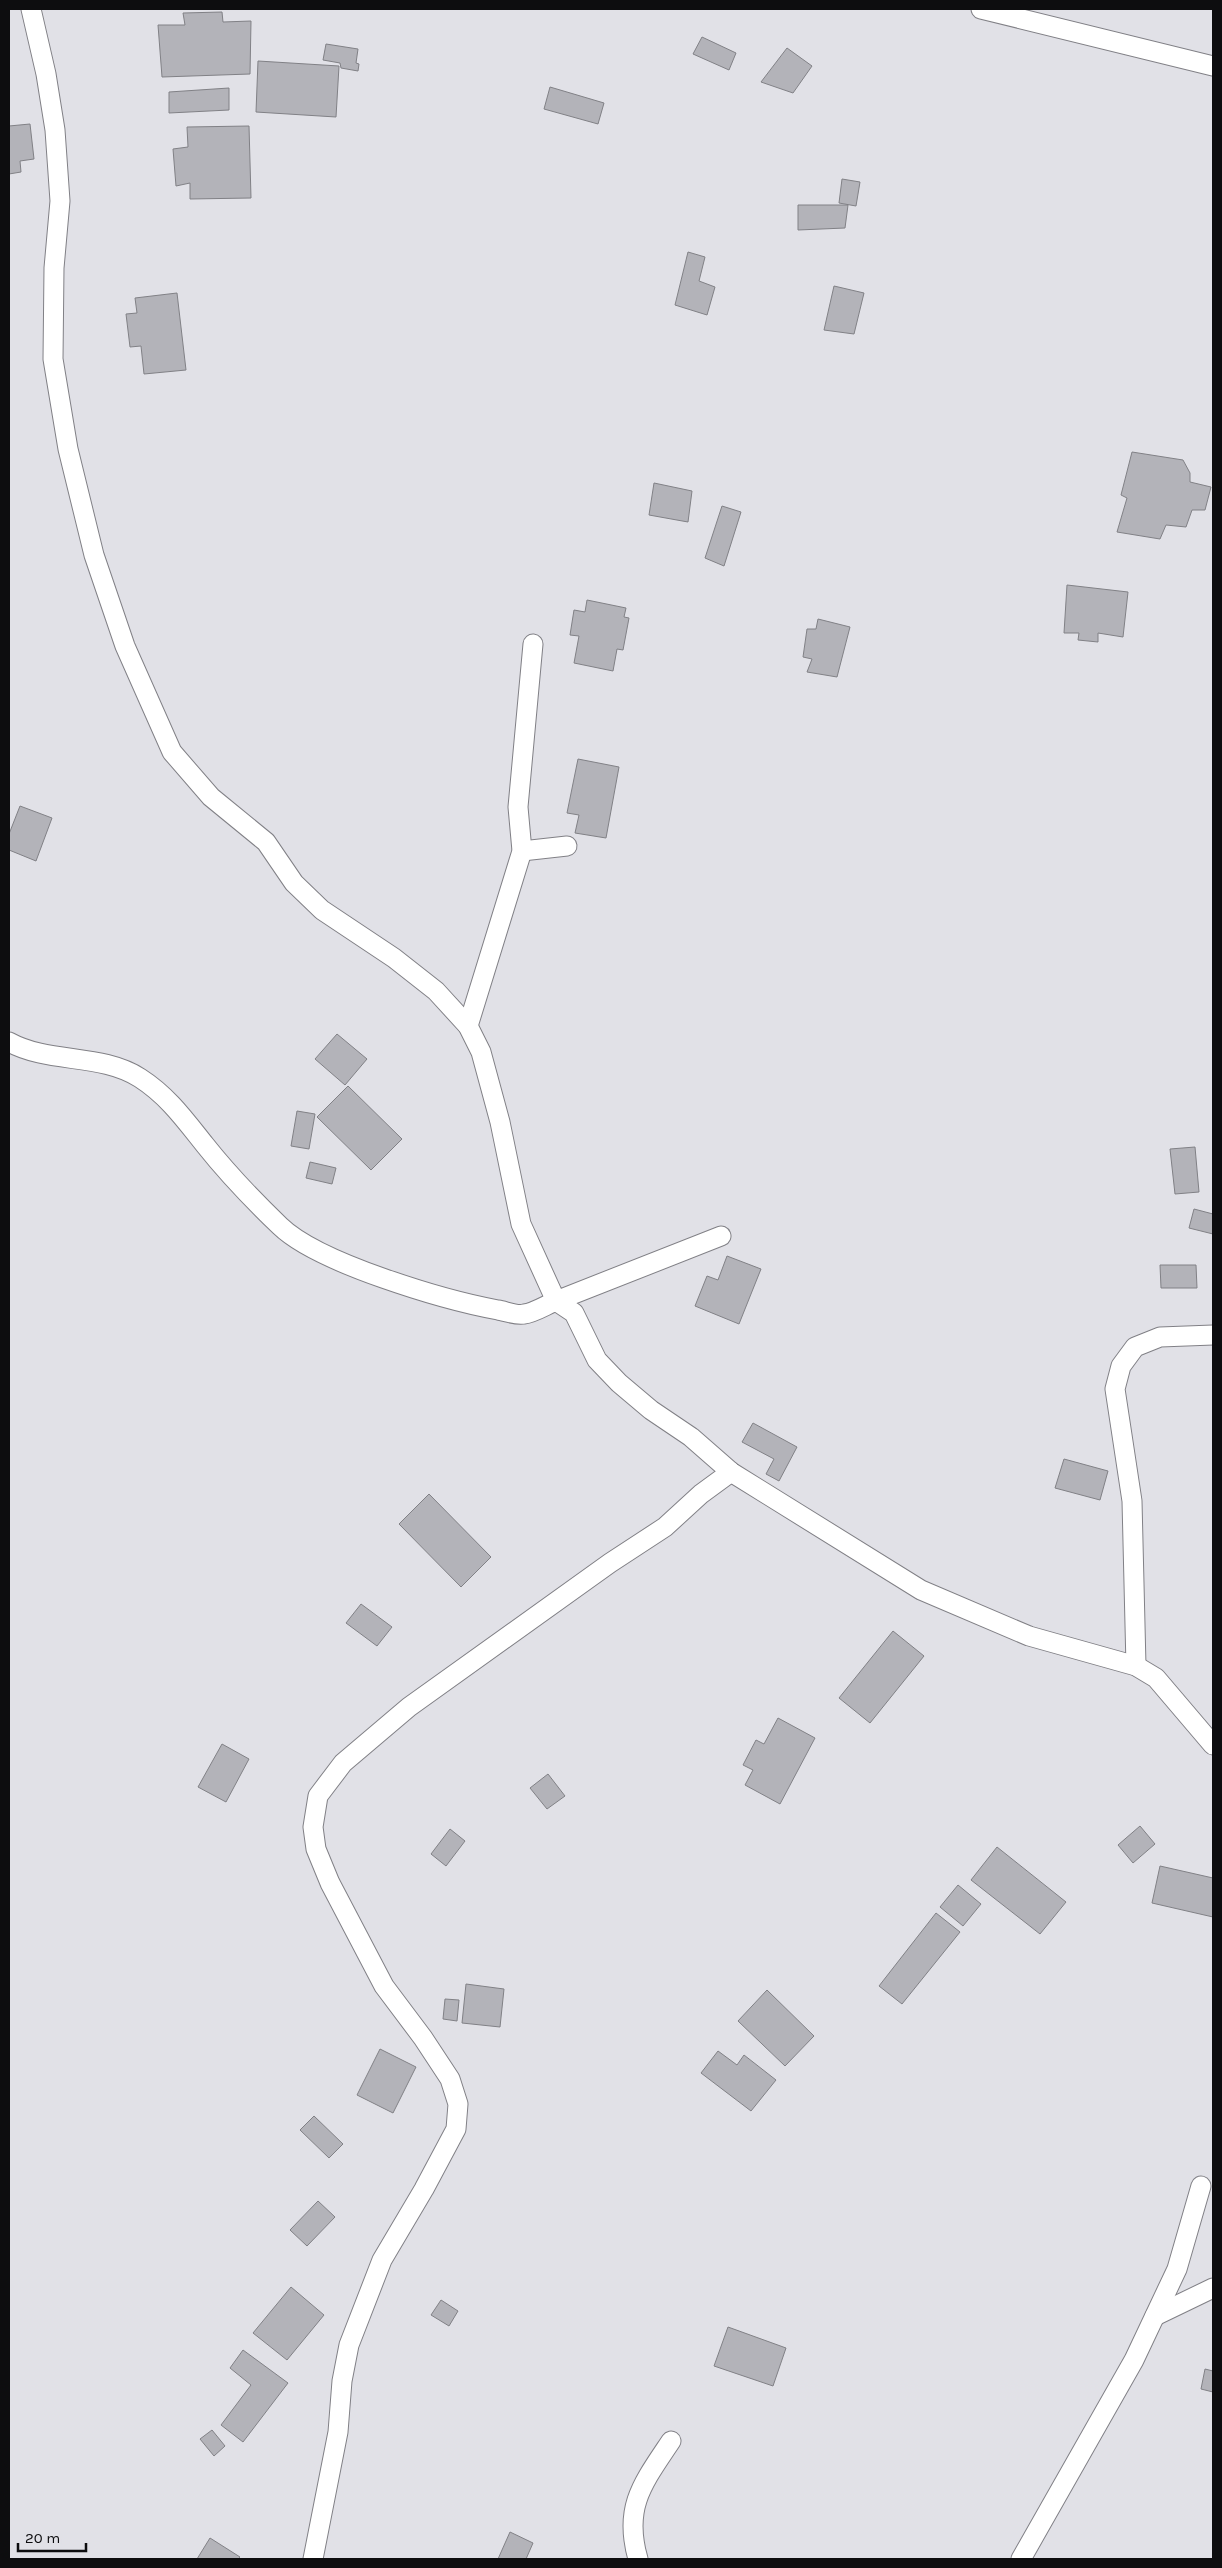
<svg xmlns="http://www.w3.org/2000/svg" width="1222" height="2568" font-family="Karla,sans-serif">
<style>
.building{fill:#b3b3b9;stroke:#818186}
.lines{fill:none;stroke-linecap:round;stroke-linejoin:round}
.minor-casing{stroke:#818086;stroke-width:21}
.minor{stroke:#fff;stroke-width:19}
</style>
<rect width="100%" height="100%" fill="#e1e1e7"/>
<g class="building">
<polygon points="222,12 223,22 251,21 250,74 162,77 158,25 185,25 183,13"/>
<polygon points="702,37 736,53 729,70 693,54"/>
<polygon points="326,44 358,49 356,63 359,64 358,71 341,68 340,63 323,60"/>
<polygon points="787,48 812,66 793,93 761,82"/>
<polygon points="258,61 339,66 336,117 256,112"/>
<polygon points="550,87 604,103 598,124 544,109"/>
<polygon points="229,88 229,110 169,113 169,92"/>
<polygon points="30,124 34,159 20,161 21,172 9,174 9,126"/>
<polygon points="249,126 251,198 190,199 190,183 176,186 173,149 188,147 187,127"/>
<polygon points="842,179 860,182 856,206 839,203"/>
<polygon points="798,205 848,205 845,228 798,230"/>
<polygon points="688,252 705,257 699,281 715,287 707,315 675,305"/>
<polygon points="834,286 864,293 854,334 824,330"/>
<polygon points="177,293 186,370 144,374 141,346 130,347 126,314 137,313 135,298"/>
<polygon points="1132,452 1183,460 1190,473 1190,482 1211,487 1205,510 1192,510 1186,527 1166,525 1160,539 1117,532 1127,498 1121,495"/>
<polygon points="654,483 692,491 688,522 649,515"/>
<polygon points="722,506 741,512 724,566 705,558"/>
<polygon points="1067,585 1128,592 1123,637 1098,633 1098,642 1078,640 1079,633 1064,633"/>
<polygon points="587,600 626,608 624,617 629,618 623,650 617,649 613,671 574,663 579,636 570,635 574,610 585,612"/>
<polygon points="818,619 850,627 837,677 807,672 812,659 803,657 807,629 816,629"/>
<polygon points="578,759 619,767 606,838 575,833 579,815 567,813"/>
<polygon points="20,806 52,818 36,861 9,850 9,834"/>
<polygon points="337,1034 367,1059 345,1085 315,1059"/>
<polygon points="348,1086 402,1139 371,1170 317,1117"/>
<polygon points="297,1111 315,1114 309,1149 291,1146"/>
<polygon points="1195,1147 1199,1192 1175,1194 1170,1149"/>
<polygon points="310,1162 336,1168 332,1184 306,1178"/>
<polygon points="1194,1209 1213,1214 1213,1234 1189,1228"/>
<polygon points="727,1256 761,1269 739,1324 695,1306 707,1276 718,1280"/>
<polygon points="1160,1265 1196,1265 1197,1288 1161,1288"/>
<polygon points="753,1423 797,1447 779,1481 766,1474 774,1459 742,1442"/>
<polygon points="1064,1459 1108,1471 1100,1500 1055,1488"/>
<polygon points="429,1494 491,1557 461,1587 399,1524"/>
<polygon points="361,1604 392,1627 377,1646 346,1623"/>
<polygon points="893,1631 924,1656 870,1723 839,1698"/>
<polygon points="778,1718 815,1738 780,1804 745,1785 753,1770 743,1765 756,1740 764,1744"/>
<polygon points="222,1744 249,1759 226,1802 198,1787"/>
<polygon points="548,1774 565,1796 547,1809 530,1788"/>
<polygon points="1140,1826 1155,1844 1133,1863 1118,1845"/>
<polygon points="450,1829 465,1841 446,1866 431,1854"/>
<polygon points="997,1847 1066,1902 1040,1934 971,1880"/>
<polygon points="1160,1866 1213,1878 1213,1917 1152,1903"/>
<polygon points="958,1885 981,1904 963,1926 940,1907"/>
<polygon points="936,1913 960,1932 902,2004 879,1986"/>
<polygon points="466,1984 504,1989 500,2027 462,2023"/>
<polygon points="767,1990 814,2036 785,2066 738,2021"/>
<polygon points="445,1999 459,2000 457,2021 443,2019"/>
<polygon points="380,2049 416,2067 393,2113 357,2095"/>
<polygon points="718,2051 737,2065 744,2055 776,2080 751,2111 701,2073"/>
<polygon points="314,2116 343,2144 329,2158 300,2130"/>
<polygon points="318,2201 335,2217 307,2246 290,2230"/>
<polygon points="291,2287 324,2315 287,2360 253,2333"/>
<polygon points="441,2300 458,2311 449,2326 431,2315"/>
<polygon points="728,2327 786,2348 773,2386 714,2366"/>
<polygon points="243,2350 288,2383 243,2442 221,2425 251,2385 230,2368"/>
<polygon points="1205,2369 1213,2371 1213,2392 1201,2389"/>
<polygon points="212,2430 225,2446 214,2456 200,2439"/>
<polygon points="510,2532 533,2543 526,2559 498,2559"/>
<polygon points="210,2538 240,2557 238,2559 197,2559"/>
</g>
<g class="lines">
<defs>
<g id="minor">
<polyline points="31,9 46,74 55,130 60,201 54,268 53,359 68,449 94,555 125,646 172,752 211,797 266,842 294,883 322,910 394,958 436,991 468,1026 481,1052 500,1122 521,1224 556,1301 721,1236"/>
<polyline points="981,9 1213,66"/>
<polyline points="522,851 567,846"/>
<polyline points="468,1026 522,851 518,807 533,644"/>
<path d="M9 1042C49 1064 101 1053 140 1078 168 1096 185 1120 205 1145 228 1174 254 1201 280 1226 318 1263 444 1300 498 1310 505 1311 517 1316 524 1314 534 1313 546 1305 556 1301L574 1313 597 1360 619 1383 651 1410 691 1437 731 1472 921 1590 1029 1636 1136 1666 1156 1678 1213 1745"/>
<polyline points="1136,1666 1132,1501 1115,1389 1121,1366 1135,1347 1160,1337 1213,1335"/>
<polyline points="1155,2316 1213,2288"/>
<polyline points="313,2559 338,2432 342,2381 349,2345 382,2260 424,2189 456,2129 458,2104 450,2079 423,2038 384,1986 330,1883 316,1849 313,1827 318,1796 343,1763 409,1707 610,1563 665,1527 701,1494 731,1472"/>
<path d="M638 2559C623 2507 643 2483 671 2441"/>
<polyline points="1021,2559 1134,2360 1177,2269 1201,2186"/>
</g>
</defs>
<use href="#minor" class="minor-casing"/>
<use href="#minor" class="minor"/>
</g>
<rect width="1222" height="2568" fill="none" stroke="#0d0d0f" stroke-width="20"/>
<path d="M18 2543v8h68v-8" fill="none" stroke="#0d0d0f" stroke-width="2.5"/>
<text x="25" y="2543" font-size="15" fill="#0d0d0f" stroke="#e1e1e7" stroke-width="4" paint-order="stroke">20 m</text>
</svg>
